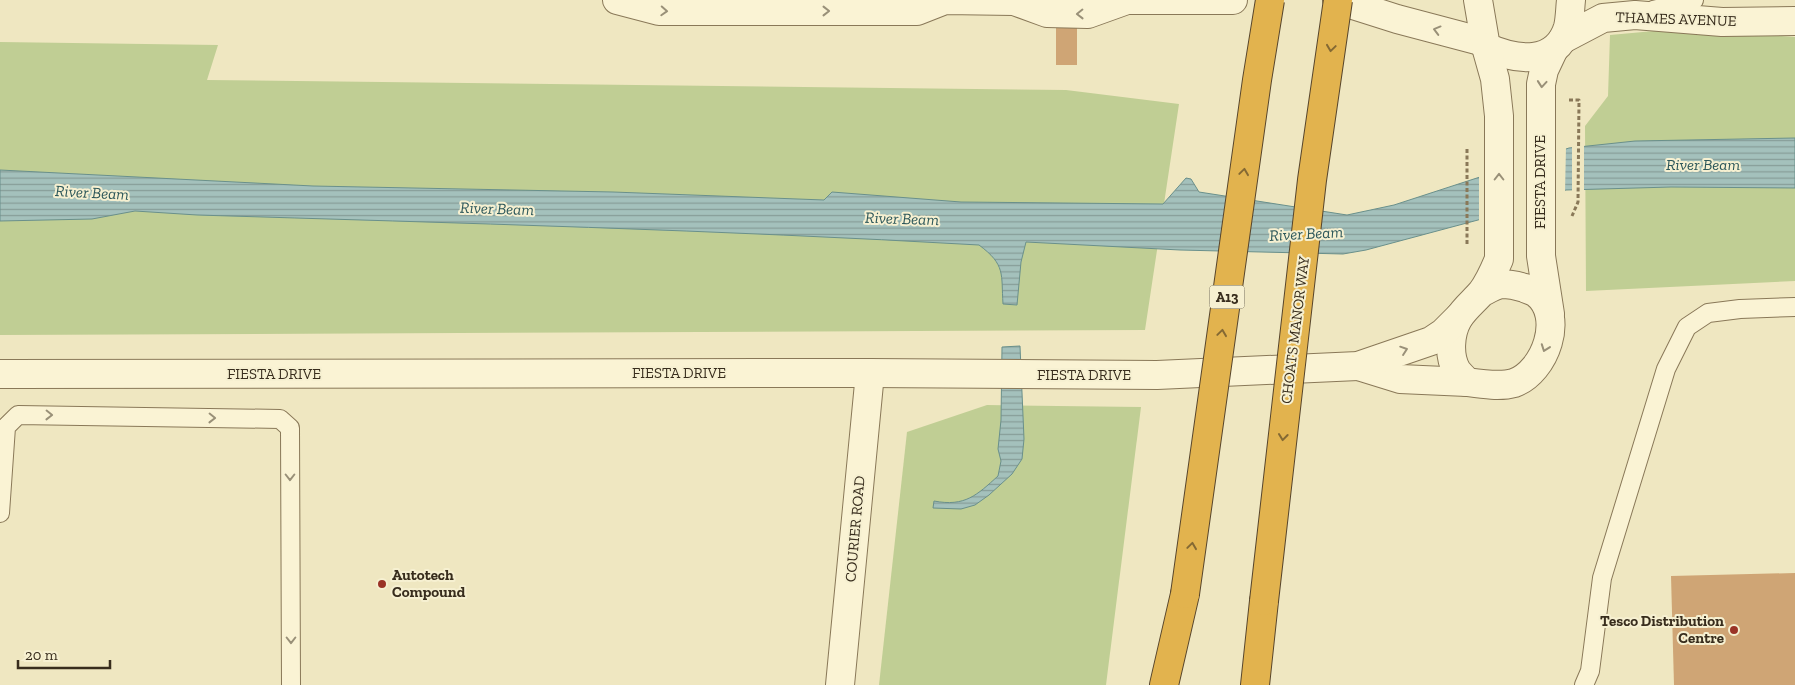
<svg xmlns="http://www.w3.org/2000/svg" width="1795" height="685" font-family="'Zilla Slab',serif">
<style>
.green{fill:#c0ce94}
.water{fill:url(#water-rules);stroke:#6a908b}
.pier{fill:#efe7c1}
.building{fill:#cfa575}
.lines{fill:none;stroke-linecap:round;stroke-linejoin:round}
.lane-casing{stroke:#897858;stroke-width:20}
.street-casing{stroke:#897858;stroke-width:30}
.highway-casing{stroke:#57452c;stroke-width:30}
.path{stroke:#897858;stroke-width:3;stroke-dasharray:4 2.5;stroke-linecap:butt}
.lane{stroke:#faf3d4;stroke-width:18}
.street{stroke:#faf3d4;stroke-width:28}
.highway{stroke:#e2b34e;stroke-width:28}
.highway-bridge-casing{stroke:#57452c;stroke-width:30;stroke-linecap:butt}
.highway-bridge{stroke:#e2b34e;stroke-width:28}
.oneway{stroke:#999078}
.oneway2{stroke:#846933}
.poi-dot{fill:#9a3326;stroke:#f6f0d1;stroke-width:2}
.labels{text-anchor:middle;stroke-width:4;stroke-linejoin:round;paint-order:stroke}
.shield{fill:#f6f0d1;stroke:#716853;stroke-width:1}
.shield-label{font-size:14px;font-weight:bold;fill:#382d1d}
.street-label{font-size:15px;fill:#382d1d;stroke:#f6f0d1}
.poi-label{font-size:15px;font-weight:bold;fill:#382d1d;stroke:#f6f0d1;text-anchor:start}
.water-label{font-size:16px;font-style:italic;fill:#2b5659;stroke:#f6f0d1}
</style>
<defs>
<pattern id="water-rules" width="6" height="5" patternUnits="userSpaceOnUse" patternTransform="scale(1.25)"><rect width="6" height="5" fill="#a4c1bc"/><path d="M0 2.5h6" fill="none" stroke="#879d98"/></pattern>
</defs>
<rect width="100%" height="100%" fill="#efe7c1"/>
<g class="green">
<polygon points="1676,29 1795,37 1795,281 1586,291 1585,126 1608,96 1610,35"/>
<polygon points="0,42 218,45 207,80 1066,90 1179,104 1145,330 0,335"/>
<polygon points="987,405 1141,407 1106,685 879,685 907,432"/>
</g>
<g class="water">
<path d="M1795 138V188L1671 187 1566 190 1478 220 1366 250 1343 254 1180 250 1026 242 1021 262 1017 305 1003 304C1001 274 1006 265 979 245 719 230 458 223 197 215L135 211 92 219 0 221V170L313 186 613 192 824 200 832 192 961 202 1163 204 1186 178 1191 179 1199 192 1347 215 1394 205 1569 148 1635 141Z"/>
<path d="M1020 346 1024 439 1022 459 1012 474 989 495 975 505 961 509 933 508 934 501C965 507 977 495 998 476L1001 461 998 449 1001 420 1002 347Z"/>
</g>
<g class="pier">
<polygon points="1584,144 1584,192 1572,192 1572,145"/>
<polygon points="1566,146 1565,193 1479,222 1479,176"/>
</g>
<g class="building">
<rect x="1056" y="0" width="21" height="65"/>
<polygon points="1795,573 1795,685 1674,685 1671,576"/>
</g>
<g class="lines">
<defs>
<g id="lane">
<polyline points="1653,10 1694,0"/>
<polyline points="0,513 6,427 18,415 280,419 290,428 291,685"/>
<polyline points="1584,685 1590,671 1602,578 1666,369 1687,327 1708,313 1740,309 1795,307"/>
</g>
<g id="street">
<polyline points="617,0 659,11 917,11 945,0 1014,1 1047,13 1088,14 1127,0 1233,0"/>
<polyline points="1337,0 1397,19 1484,42"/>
<path d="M1478 0 1486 47C1515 60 1556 67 1568 27 1570 19 1570 9 1571 0"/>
<polyline points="1563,39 1603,18 1635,15 1722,22 1795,21"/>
<path d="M1481 293C1487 290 1495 285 1502 284 1509 284 1518 286 1525 288 1528 290 1533 291 1536 293 1566 316 1545 372 1514 383 1500 387 1481 384 1467 382 1464 378 1460 375 1457 371 1448 356 1450 333 1458 319 1464 309 1474 301 1481 293 1489 283 1494 271 1499 259V116L1495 79 1486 47"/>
<polyline points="1550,314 1541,256 1541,84 1544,70 1553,51"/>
<polyline points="1358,366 1400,379 1467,382"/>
<polyline points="0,374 870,373 1157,375 1358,366 1431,341 1443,333 1459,317"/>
<polyline points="840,685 870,373"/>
</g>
<g id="highway">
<polyline points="1164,685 1185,594"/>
<polyline points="1255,685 1264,601"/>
</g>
</defs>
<use href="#lane" class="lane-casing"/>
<use href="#street" class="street-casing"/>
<use href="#highway" class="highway-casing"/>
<g class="path">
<polyline points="1569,100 1579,100 1578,202 1572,216"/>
<polyline points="1467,149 1467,245"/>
</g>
<use href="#lane" class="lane"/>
<use href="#street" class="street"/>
<use href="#highway" class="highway"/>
<defs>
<g id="highway-bridge">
<polyline points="1185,594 1257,80 1270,0"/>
<polyline points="1264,601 1312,180 1338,0"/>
</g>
</defs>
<use href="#highway-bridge" class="highway-bridge-casing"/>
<use href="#highway-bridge" class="highway-bridge"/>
</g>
<defs><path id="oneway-chevron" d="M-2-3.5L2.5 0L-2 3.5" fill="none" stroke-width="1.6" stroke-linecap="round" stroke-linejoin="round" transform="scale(1.25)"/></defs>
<g class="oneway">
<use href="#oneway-chevron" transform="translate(664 11) rotate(3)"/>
<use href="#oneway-chevron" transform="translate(826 11)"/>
<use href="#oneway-chevron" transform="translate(1080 14) rotate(179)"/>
<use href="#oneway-chevron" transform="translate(1437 30) rotate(-165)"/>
<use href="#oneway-chevron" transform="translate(1542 84) rotate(95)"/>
<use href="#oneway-chevron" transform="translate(1499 177) rotate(-90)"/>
<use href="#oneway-chevron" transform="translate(1545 348) rotate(110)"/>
<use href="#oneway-chevron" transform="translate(1404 350) rotate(-19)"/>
<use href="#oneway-chevron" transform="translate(49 415) rotate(1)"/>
<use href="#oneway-chevron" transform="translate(212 418) rotate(1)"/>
<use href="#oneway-chevron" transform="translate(290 477) rotate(90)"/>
<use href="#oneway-chevron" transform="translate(291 640) rotate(90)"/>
</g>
<g class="oneway2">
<use href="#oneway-chevron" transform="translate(1331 48) rotate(98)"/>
<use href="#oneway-chevron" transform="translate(1244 172) rotate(-82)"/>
<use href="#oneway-chevron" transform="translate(1222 333) rotate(-82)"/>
<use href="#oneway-chevron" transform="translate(1283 437) rotate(97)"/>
<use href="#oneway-chevron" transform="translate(1192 546) rotate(-82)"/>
</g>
<g class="poi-dot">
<circle cx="382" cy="584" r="5"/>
<circle cx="1734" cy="630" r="5"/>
</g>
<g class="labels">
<rect class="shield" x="1209.5" y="285.5" width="35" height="23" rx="4"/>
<g class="shield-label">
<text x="1227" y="302">A13</text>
</g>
<g class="street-label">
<text transform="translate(1676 19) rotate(2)" y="5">THAMES AVENUE</text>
<text transform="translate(1540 182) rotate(-90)" y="5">FIESTA DRIVE</text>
<text transform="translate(1295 330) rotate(-83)" y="5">CHOATS MANOR WAY</text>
<text x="679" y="378">FIESTA DRIVE</text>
<text x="274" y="379">FIESTA DRIVE</text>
<text x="1084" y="380">FIESTA DRIVE</text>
<text transform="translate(855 529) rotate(-85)" y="5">COURIER ROAD</text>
</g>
<g class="poi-label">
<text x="392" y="580">Autotech<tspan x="392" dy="17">Compound</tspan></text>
<text x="1724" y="626" text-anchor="end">Tesco Distribution<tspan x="1724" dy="17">Centre</tspan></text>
</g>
<g class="water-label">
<text x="1703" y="170">River Beam</text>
<text transform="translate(92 192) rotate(3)" y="6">River Beam</text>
<text transform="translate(497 208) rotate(2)" y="6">River Beam</text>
<text transform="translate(902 218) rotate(2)" y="6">River Beam</text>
<text transform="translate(1306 233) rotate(-3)" y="6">River Beam</text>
</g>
</g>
<path d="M18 660v8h92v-8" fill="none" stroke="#382d1d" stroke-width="2.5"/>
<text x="25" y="660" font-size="15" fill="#382d1d" stroke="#f6f0d1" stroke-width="4" paint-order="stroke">20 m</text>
</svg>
